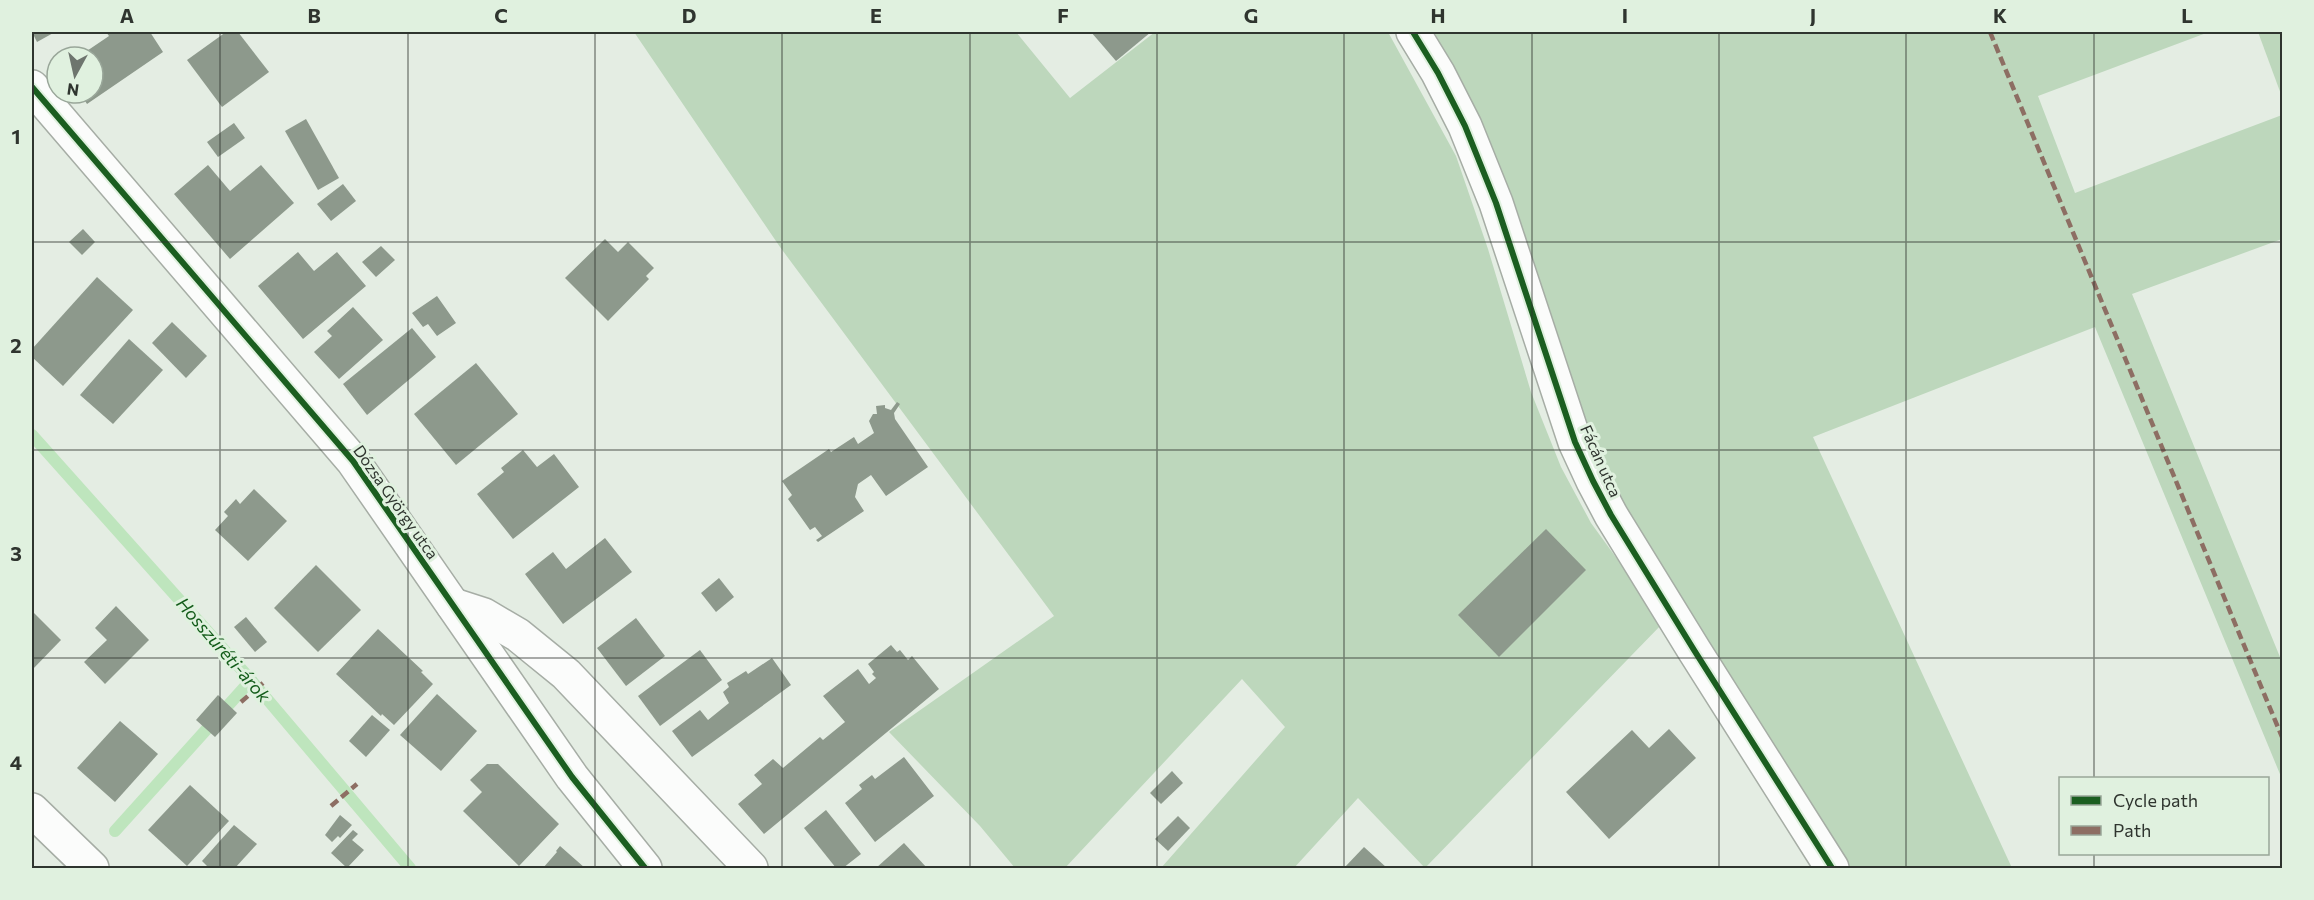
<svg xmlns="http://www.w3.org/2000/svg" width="2314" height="900" font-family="Commissioner,sans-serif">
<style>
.green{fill:#bdd7bc}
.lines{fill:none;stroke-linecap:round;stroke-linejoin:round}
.stream{stroke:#bee5bd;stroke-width:12}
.building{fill:#8d998c}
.minor-casing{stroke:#a6ada5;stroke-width:36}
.secondary-casing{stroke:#a6ada5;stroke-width:36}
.minor{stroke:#fbfcfb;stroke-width:33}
.secondary{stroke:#fbfcfb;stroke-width:33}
.quiet{stroke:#8d6e63;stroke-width:4.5;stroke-dasharray:9 4.5;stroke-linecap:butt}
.cycleway-casing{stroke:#e0f1df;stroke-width:10}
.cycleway{stroke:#1b5e20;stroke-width:6}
.grid{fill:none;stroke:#2f352f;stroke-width:1.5;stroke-opacity:0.55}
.labels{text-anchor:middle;stroke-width:6;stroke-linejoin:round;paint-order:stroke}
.street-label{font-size:16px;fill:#2f352f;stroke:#e0f1df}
.water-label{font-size:18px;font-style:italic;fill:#135c1a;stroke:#e0f1df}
.neatline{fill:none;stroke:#2f352f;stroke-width:2}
.grid-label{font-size:20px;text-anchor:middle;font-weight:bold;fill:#2f352f}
</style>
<rect width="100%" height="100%" fill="#e4ede3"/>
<g class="green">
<polygon points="634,32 1016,32 1070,98 1155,32 1388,32 1456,156 1488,249 1531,392 1561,467 1591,523 1663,622 1619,502 1587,439 1459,78 1434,32 2209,32 2038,96 2075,193 2282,115 2282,239 2132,294 2282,662 2282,779 2095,327 1813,437 2012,868 1820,868 1663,623 1425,868 1358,798 1294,868 1161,868 1285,727 1242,679 1065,868 1015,868 980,826 889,732 1054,616 780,247"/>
<polygon points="2258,32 2282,32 2282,97"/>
</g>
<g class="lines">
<g class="stream">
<polyline points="32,435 251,680 410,868"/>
<polyline points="115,831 251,680"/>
</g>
</g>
<g class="building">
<polygon points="32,32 55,32 37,42"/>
<polygon points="106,32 150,32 163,52 87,104 80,93 93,93 93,57 78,57 109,36"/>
<polygon points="226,32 238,32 269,72 222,107 187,60"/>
<polygon points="1091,32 1151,32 1116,61"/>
<polygon points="306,119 339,178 318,190 285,131"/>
<polygon points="234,123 245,138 218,157 207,142"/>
<polygon points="208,165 230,191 261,165 294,203 230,259 174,194"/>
<polygon points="343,184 356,201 331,221 317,204"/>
<polygon points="83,229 95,242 82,255 69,242"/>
<polygon points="605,239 618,252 628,242 654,268 646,276 649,279 608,321 565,278"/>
<polygon points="381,246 395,260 376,277 362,262"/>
<polygon points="298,252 314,271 337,252 366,286 303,339 258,286"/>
<polygon points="97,277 133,310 63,386 32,357 32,349"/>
<polygon points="437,296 456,323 437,336 428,324 423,327 412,313"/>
<polygon points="353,307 383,340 339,379 314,352 332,336 327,331"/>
<polygon points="172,322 207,356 186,378 152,343"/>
<polygon points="412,328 436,357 367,415 343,384"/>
<polygon points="129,339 163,370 113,424 80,395"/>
<polygon points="476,363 518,414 456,465 414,414"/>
<polygon points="897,402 900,404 894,413 895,419 928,467 886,496 871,475 858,484 855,497 864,511 818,542 816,540 822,536 815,527 810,530 788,499 792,495 782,481 829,449 831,452 854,437 858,444 874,433 869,421 873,414 877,414 876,406 885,405 885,408 891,410"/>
<polygon points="523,450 537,467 554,454 579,487 513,539 477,494 504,472 501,468"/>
<polygon points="254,489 287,521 248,561 215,530 228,516 224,512 236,499 240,504"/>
<polygon points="1546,529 1586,570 1499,657 1458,615"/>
<polygon points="605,538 632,572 563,624 525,574 553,552 566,569"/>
<polygon points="316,565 361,610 318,652 274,608"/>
<polygon points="719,578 734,597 716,612 701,593"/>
<polygon points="116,606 149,640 105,684 84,662 107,640 95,628"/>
<polygon points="32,611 61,640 32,670"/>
<polygon points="246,617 267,642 255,652 234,627"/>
<polygon points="636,618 665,656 626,686 597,648"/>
<polygon points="378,629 423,671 421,672 433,684 394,725 382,714 381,716 336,674"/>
<polygon points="891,645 897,652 900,650 908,660 912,656 939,689 764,834 738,804 762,784 754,775 773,759 783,768 820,737 823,740 845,722 823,696 858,669 869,684 876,678 872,674 874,672 868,664"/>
<polygon points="700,650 722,680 660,726 638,696"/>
<polygon points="772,658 791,685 692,757 672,731 700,710 708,720 729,703 723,692 729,687 727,683 746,671 748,674"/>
<polygon points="437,694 477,731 441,771 400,735"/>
<polygon points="218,695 237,713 215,737 196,720"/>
<polygon points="372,715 390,730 366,757 349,741"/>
<polygon points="120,721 158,754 115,802 77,768"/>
<polygon points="1669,729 1696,758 1609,839 1566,792 1632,730 1649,748"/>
<polygon points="904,757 934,796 875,842 845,803 862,789 859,785 872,775 875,779"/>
<polygon points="487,764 498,764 559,824 519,866 463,811 482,792 470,780"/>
<polygon points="1172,771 1183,783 1161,804 1150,793"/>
<polygon points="190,785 229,821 187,866 148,830"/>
<polygon points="826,810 861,854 843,868 836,868 804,828"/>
<polygon points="340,815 352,825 340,838 338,836 332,842 325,835"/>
<polygon points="1178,816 1190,828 1168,851 1155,839"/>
<polygon points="234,825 257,844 235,868 209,868 202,861"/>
<polygon points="353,830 358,834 352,840 364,850 347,868 331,853"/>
<polygon points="904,843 927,868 876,868"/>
<polygon points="560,846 585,868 543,868 557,852 556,851"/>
<polygon points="1364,847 1387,868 1344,868"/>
</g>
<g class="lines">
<defs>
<g id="minor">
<polyline points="1413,32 1438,73 1465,126 1496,203 1575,442 1593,481 1611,515 1694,650 1832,868"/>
<polyline points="32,87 353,461 572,777 645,868"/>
<polyline points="453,605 484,615 518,635 566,674 751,868"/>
</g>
<polyline id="secondary" points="32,810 92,868"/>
</defs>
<use href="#minor" class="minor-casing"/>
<use href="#secondary" class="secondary-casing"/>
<use href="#minor" class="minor"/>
<use href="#secondary" class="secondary"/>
<g class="quiet">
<polyline points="1990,32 2282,737"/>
<polyline points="241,702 263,683"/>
<polyline points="331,806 357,784"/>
</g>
<defs>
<g id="cycleway">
<polyline points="1413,32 1438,73 1465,126 1496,203 1575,442 1593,481 1611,515 1694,650 1832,868"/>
<polyline points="32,87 353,461 572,777 645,868"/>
</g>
</defs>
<use href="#cycleway" class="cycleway-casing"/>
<use href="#cycleway" class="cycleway"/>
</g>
<path class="grid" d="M220 32V868M408 32V868M595 32V868M782 32V868M970 32V868M1157 32V868M1344 32V868M1532 32V868M1719 32V868M1906 32V868M2094 32V778M32 242H2282M32 450H2282M32 658H2282M2094 854V868"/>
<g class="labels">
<g class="street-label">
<text transform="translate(1601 461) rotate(66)" y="6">Fácán utca</text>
<text transform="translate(396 502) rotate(55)" y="6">Dózsa György utca</text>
</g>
<g class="water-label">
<text transform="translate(223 650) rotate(49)" y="6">Hosszúréti-árok</text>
</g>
</g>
<rect width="2314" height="900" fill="none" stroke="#e0f1df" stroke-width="66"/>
<rect x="2059" y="777" width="210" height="78" fill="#e0f1df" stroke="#99a699" stroke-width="1.5"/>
<rect x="2071" y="796" width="30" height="9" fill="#1b5e20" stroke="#99a699" stroke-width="1.5"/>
<text x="2113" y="807" font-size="18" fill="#2f352f">Cycle path</text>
<rect x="2071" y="826" width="30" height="9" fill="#8d6e63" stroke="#99a699" stroke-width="1.5"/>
<text x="2113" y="837" font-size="18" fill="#2f352f">Path</text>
<g transform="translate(75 75) rotate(188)"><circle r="28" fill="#e0f1df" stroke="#99a699" stroke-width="1.5"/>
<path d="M0-4.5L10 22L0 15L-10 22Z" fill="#6e756e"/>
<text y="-9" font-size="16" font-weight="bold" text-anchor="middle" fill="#2f352f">N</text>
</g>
<rect x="33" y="33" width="2248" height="834" class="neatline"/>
<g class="grid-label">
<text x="127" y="23">A</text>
<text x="314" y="23">B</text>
<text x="501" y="23">C</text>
<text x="689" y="23">D</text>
<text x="876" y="23">E</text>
<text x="1063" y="23">F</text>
<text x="1251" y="23">G</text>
<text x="1438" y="23">H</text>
<text x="1625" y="23">I</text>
<text x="1813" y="23">J</text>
<text x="2000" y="23">K</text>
<text x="2187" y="23">L</text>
<text x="16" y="144">1</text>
<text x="16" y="353">2</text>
<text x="16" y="561">3</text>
<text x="16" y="770">4</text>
</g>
</svg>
